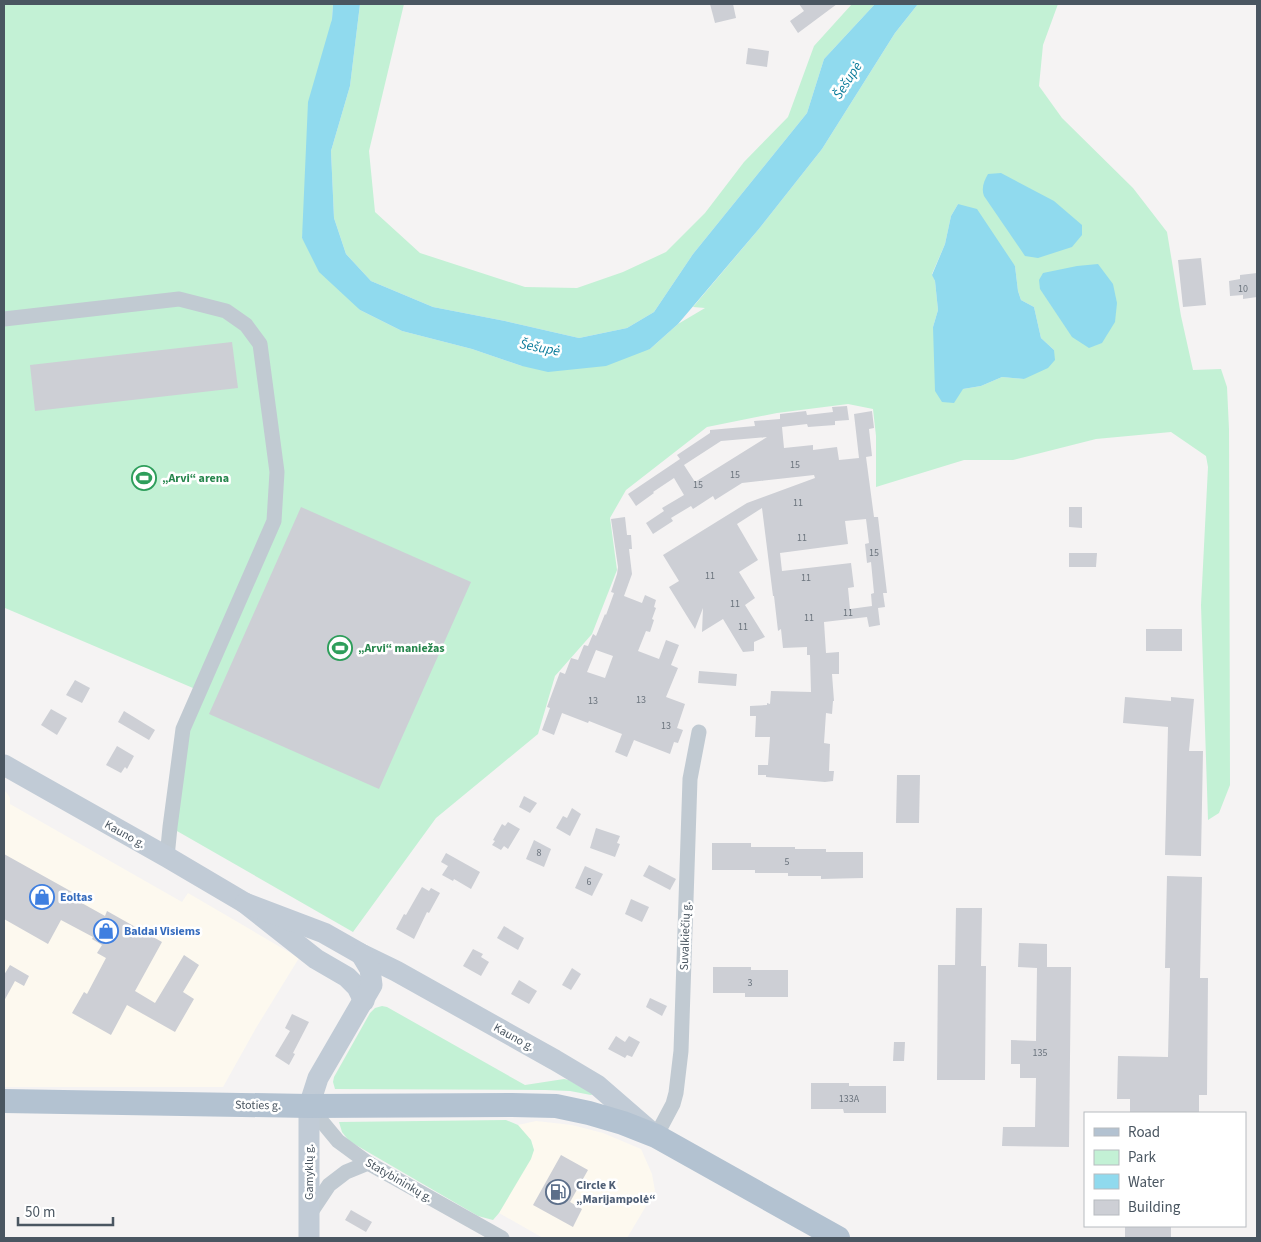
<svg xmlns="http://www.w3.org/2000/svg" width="1261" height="1242" font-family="'Source Sans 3',sans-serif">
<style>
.commercial{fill:#fdf9ef}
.green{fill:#c3f1d5;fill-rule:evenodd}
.water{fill:#90daee}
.building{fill:#cdcfd5;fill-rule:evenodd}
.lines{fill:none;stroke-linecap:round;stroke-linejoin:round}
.minor{stroke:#c1cad2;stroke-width:15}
.secondary{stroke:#c1cbd6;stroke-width:21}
.primary{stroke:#b3c2d1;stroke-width:24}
.labels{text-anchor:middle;stroke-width:5;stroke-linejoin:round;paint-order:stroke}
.number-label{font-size:10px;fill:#6b747e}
.leisure-label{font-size:12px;font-weight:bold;fill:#27864d;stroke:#fff;text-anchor:start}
.street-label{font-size:12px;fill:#4a5661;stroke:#fff}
.shop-label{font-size:12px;font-weight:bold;fill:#366cbe;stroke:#fff;text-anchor:start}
.service-label{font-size:12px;font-weight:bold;fill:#4e5e75;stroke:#fff;text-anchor:start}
.water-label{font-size:14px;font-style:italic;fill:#0c7c9b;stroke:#fff}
</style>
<rect width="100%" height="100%" fill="#f5f3f3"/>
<g class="commercial">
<polygon points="4,790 7,793 10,798 10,804 182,902 188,893 299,958 256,1028 223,1087 4,1087"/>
<polygon points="536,1121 572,1125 603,1133 641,1149 652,1174 655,1191 627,1238 543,1238 499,1213 530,1159 534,1150 531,1140 518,1125"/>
</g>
<g class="green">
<path d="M4 4H333L332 19 302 238 360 310 402 331 472 349 522 366 650 349 678 324 705 308 693 307 758 230 822 149 895 33 918 4H1058L1043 45 1039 86 1062 118 1133 188 1167 232 1181 316 1193 370 1221 369 1227 387 1229 429 1230 785 1219 813 1208 820 1201 605 1208 467 1206 456 1171 432 1096 439 1013 460H964L876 487V436L873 409 848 404 777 413 707 427 626 490 610 518 617 570 592 634 555 676 538 734 436 818 353 932 170 827 183 729 200 691 5 608 4 609ZM958 204 1015 266 1018 291 1021 300 1034 307 1041 338 1054 350 1024 379 1002 377 981 386 963 389 933 327 938 310 935 281 932 274 945 244 951 216Z"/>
<polygon points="360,4 404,4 369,151 375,212 420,253 525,287 577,288 623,272 666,252 705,213 744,162 788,117 814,46 852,4 875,4 824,59 807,113 693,254 654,312 627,328 579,338 505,321 433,307 371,281 346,254 334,218 331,151 350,86"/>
<polygon points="382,1006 387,1007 525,1085 564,1079 569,1080 593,1094 591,1095 570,1091 545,1090 335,1089 333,1082 334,1077 370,1013 375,1008"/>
<polygon points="506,1120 518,1125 531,1140 534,1150 531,1159 499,1213 493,1220 478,1216 349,1141 342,1132 339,1122"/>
</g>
<g class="water">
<polygon points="333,4 360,4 350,86 331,151 334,218 346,254 371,281 433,307 505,321 579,338 627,328 654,312 693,254 807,113 824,59 875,4 918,4 895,33 822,149 758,230 678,324 650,349 606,366 548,372 522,366 472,349 402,331 360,310 319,272 302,238 308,102 332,19"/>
<path d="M1001 173 1054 201 1082 225V235L1072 247 1038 258 1025 256 984 196C981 188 984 181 988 174Z"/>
<polygon points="958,204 977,209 1015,266 1018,291 1021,300 1034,307 1041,338 1054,350 1055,360 1048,368 1024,379 1002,377 981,386 963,389 954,403 942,402 935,391 933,327 938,310 935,281 932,275 945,244 951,216"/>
<polygon points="1098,264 1113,284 1117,303 1115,322 1102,343 1089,348 1072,337 1040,289 1039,280 1043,273 1077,266"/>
</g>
<g class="building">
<polygon points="710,4 733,4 736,18 715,23"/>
<polygon points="799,4 837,4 798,33 790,21 804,11"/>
<polygon points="748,48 769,51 767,67 746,64"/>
<polygon points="1201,258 1206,305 1183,307 1178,260"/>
<polygon points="1257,273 1257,297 1243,299 1243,295 1230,296 1229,281 1240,279 1240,275"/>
<polygon points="232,342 238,388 35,411 30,365"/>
<path d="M847 406 849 420 835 421V425L808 427 807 424 782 427 784 448 813 445V450L837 447 839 460 859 458 854 414 872 411 874 428 869 429 872 456 866 457 874 517H878L887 593H883L885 607 878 608 880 625 869 627 867 617 824 622 826 653 839 652V674H832L834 701H833L832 714 826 713 824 743 830 744 829 771H834L833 781 825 782 766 777V775H758V765H768L770 737H755L756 716H750V706L767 705V703L770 704 771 691 811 692 810 655H807V647L783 648 781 629 778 631 774 596H773L762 508 737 524 758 560 739 572 755 598 745 605 765 637 754 642V651L743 652 723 619 702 632 703 608 695 629 669 587 679 581 663 555 747 503 815 478 814 475 742 483 715 500 713 496 693 509 691 506 671 518 673 521 653 534 646 523 664 511 662 508 684 495 674 478 653 492 654 493 636 506 628 494 680 459 677 455 710 433V430L755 426 754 421 780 419V414L806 411 807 415 833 412 832 407ZM767 437 695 482 684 465 721 441ZM866 519 869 543 865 544 867 563 871 562 874 593 871 594 872 606 850 609 848 588 854 587 851 563 782 571 780 553 848 544 845 521Z"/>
<polygon points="301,507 471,582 379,789 209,714"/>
<polygon points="1069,507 1082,507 1082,528 1069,527"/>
<path d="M625 517 627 535H631L632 549H629L632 574 624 596 642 603 645 595 656 600 654 607 656 608 652 619 654 620 650 632 646 631 638 651 659 659 666 640 679 645 671 665 678 668 666 697 685 704 677 728 683 730 678 743 674 742 670 754 634 740 627 757 615 752 622 734 589 721 588 723 562 713 554 735 542 730 550 708 547 707 560 672 565 674 571 658 578 660 584 645 588 646 593 634 596 636 605 614 606 615 614 593 611 592 617 574 618 567 611 519ZM596 650 613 656 605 678 587 672Z"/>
<polygon points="1069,553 1097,553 1096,567 1069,567"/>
<rect x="1146" y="629" width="36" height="22"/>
<polygon points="699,671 737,674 736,686 698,683"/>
<polygon points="75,680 90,688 82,703 66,695"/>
<polygon points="1125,697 1171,701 1171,697 1194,699 1189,751 1203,751 1201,856 1165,855 1168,727 1123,723"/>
<polygon points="51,709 67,718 57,735 41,725"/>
<polygon points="124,711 155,730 149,740 118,722"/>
<polygon points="117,746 134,756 127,769 125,767 121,773 106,765"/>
<polygon points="897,775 920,775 919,823 896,823"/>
<polygon points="524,796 537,803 530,813 519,807"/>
<polygon points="572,808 581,814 570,836 556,828 563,816 567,818"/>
<polygon points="508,822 520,829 508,849 504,846 501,850 492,845 495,841 493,840 502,824 505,826"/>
<polygon points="596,828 620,836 617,843 620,844 615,857 590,848"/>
<polygon points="534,840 551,849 544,867 526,859"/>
<polygon points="712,843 751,843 751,847 795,847 795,849 826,849 826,852 863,852 863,878 821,879 821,876 788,876 788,873 755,873 755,870 712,870"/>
<polygon points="446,853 480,872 471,889 454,879 453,881 442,875 448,866 441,862"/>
<polygon points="4,854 74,893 71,897 105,916 107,911 162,942 135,991 155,1003 184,955 199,965 183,992 194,999 175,1032 127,1005 111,1035 72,1013 84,992 87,994 106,958 97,953 102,945 92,939 93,937 61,920 48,944 4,919"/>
<polygon points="649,865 676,879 670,890 643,876"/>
<polygon points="585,866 603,874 592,896 575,888"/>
<polygon points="1167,876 1202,877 1200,978 1208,978 1207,1095 1199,1095 1199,1113 1130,1113 1130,1099 1117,1099 1118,1056 1168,1057 1170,968 1165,968"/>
<polygon points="422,887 429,891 431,888 440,893 429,913 427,912 414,939 396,929 404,914 406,915"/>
<polygon points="631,899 649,907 642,922 625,914"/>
<polygon points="956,908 982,908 981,966 986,966 985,1080 937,1080 938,965 955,965"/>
<polygon points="504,926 524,938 518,950 497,938"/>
<polygon points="1019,943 1047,944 1047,967 1071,967 1069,1147 1002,1146 1003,1127 1035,1127 1036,1078 1020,1078 1020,1064 1011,1064 1011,1040 1036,1041 1037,968 1018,967"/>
<polygon points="473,949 483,954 481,957 489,962 481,976 463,966"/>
<polygon points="10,965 29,976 24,986 15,981 4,1001 4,975"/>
<polygon points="713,967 751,967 751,970 788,970 788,997 745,997 745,993 713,993"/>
<polygon points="572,968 581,974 571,990 562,985"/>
<polygon points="519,980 537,991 529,1004 511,994"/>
<polygon points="650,998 667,1006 662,1016 646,1007"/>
<polygon points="292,1014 309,1022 293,1053 295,1054 289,1065 275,1056 290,1031 285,1028"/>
<polygon points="616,1036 625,1042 629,1036 640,1042 632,1057 627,1055 625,1058 608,1049"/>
<polygon points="894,1042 905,1042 904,1061 893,1061"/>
<polygon points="811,1083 849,1083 849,1086 886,1086 886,1113 844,1113 843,1109 811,1109"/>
<polygon points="561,1155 588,1170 570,1202 582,1209 573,1227 533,1205"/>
<polygon points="351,1210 372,1222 366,1232 345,1220"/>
<rect x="1125" y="1226" width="46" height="12"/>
</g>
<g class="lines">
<g class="minor">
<polyline points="4,319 179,299 226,311 246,325 260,344 277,472 274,521 183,729 170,827 167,857"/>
<polyline points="309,1106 338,1141 368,1163 502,1238"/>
<polyline points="656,1136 673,1104 676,1093 681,1051 690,779 699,732"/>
<polyline points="309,1215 329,1185 346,1172 368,1163"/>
</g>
<g class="secondary">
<polyline points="4,765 167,857 245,903 316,959 347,977 357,987 364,1001"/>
<polyline points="245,903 324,933 361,954 396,971 555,1060 597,1085 650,1131"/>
<polyline points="309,1238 309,1106 318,1078 372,985 370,969 361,954"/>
</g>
<polyline class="primary" points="4,1101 309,1106 512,1105 556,1106 589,1113 623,1123 656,1136 838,1238"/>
</g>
<defs>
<symbol id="stadium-ring" viewBox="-11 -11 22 22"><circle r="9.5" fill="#fff" stroke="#2e9e5b" stroke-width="1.5"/><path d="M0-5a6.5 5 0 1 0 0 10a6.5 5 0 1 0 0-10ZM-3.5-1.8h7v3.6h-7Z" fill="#2e9e5b"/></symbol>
<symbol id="shop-ring" viewBox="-11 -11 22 22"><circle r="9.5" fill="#fff" stroke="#3f7fe0" stroke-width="1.5"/><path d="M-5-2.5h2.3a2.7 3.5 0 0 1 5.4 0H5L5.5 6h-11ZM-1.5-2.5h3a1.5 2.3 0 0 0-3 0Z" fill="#3f7fe0"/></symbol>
<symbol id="fuel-ring" viewBox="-11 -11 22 22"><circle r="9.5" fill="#fff" stroke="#5c6f8a" stroke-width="1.5"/><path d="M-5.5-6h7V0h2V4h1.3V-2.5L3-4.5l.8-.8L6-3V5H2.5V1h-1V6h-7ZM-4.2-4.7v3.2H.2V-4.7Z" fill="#5c6f8a"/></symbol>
</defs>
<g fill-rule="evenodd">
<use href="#stadium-ring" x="130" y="464" width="28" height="28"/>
<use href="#stadium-ring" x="326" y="634" width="28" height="28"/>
<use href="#shop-ring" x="28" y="883" width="28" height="28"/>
<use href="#shop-ring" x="92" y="917" width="28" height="28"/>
<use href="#fuel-ring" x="544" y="1178" width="28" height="28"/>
</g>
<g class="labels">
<g class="number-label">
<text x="1243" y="292">10</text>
<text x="795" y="468">15</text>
<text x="735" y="478">15</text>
<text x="698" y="488">15</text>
<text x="798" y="506">11</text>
<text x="802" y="541">11</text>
<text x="874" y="556">15</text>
<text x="710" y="579">11</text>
<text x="806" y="581">11</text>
<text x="735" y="607">11</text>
<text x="848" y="616">11</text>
<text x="809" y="621">11</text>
<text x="743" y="630">11</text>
<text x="641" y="703">13</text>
<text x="593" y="704">13</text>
<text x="666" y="729">13</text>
<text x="539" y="856">8</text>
<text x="787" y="865">5</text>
<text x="589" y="885">6</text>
<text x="750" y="986">3</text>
<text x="1040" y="1056">135</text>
<text x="849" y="1102">133A</text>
</g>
<g class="leisure-label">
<text x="162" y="482">„Arvi“ arena</text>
<text x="358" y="652">„Arvi“ maniežas</text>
</g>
<g class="street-label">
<text transform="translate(125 834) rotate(29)" y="4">Kauno g.</text>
<text transform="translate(685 936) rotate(-88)" y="4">Suvalkiečių g.</text>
<text transform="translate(514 1037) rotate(29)" y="4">Kauno g.</text>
<text transform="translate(258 1105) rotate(1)" y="4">Stoties g.</text>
<text transform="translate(309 1172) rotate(-90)" y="4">Gamyklų g.</text>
<text transform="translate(399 1180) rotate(30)" y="4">Statybininkų g.</text>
</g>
<g class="shop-label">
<text x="60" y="901">Eoltas</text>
<text x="124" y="935">Baldai Visiems</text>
</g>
<g class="service-label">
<text x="576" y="1189">Circle K<tspan x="576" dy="14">„Marijampolė“</tspan></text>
</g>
<g class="water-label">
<text transform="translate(847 80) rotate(-57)" y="5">Šešupė</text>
<text transform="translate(540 347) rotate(11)" y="5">Šešupė</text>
</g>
</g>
<rect width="1261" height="1242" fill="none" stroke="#4a5661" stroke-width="10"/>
<rect x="1084" y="1112" width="162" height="115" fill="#ffffff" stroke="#b7bbc0"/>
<rect x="1094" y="1128" width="25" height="8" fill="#b3c2d1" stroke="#b7bbc0"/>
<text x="1128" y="1137" font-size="15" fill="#4a5661">Road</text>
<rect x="1094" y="1150" width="25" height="15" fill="#c3f1d5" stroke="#b7bbc0"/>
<text x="1128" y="1162" font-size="15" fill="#4a5661">Park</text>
<rect x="1094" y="1174" width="25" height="15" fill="#90daee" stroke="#b7bbc0"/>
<text x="1128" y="1187" font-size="15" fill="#4a5661">Water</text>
<rect x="1094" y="1200" width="25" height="15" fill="#cdcfd5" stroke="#b7bbc0"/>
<text x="1128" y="1212" font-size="15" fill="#4a5661">Building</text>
<path d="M18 1217v8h95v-8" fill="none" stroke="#4a5661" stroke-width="2.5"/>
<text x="25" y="1217" font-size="15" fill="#4a5661" stroke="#ffffff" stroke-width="4" paint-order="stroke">50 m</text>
</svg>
